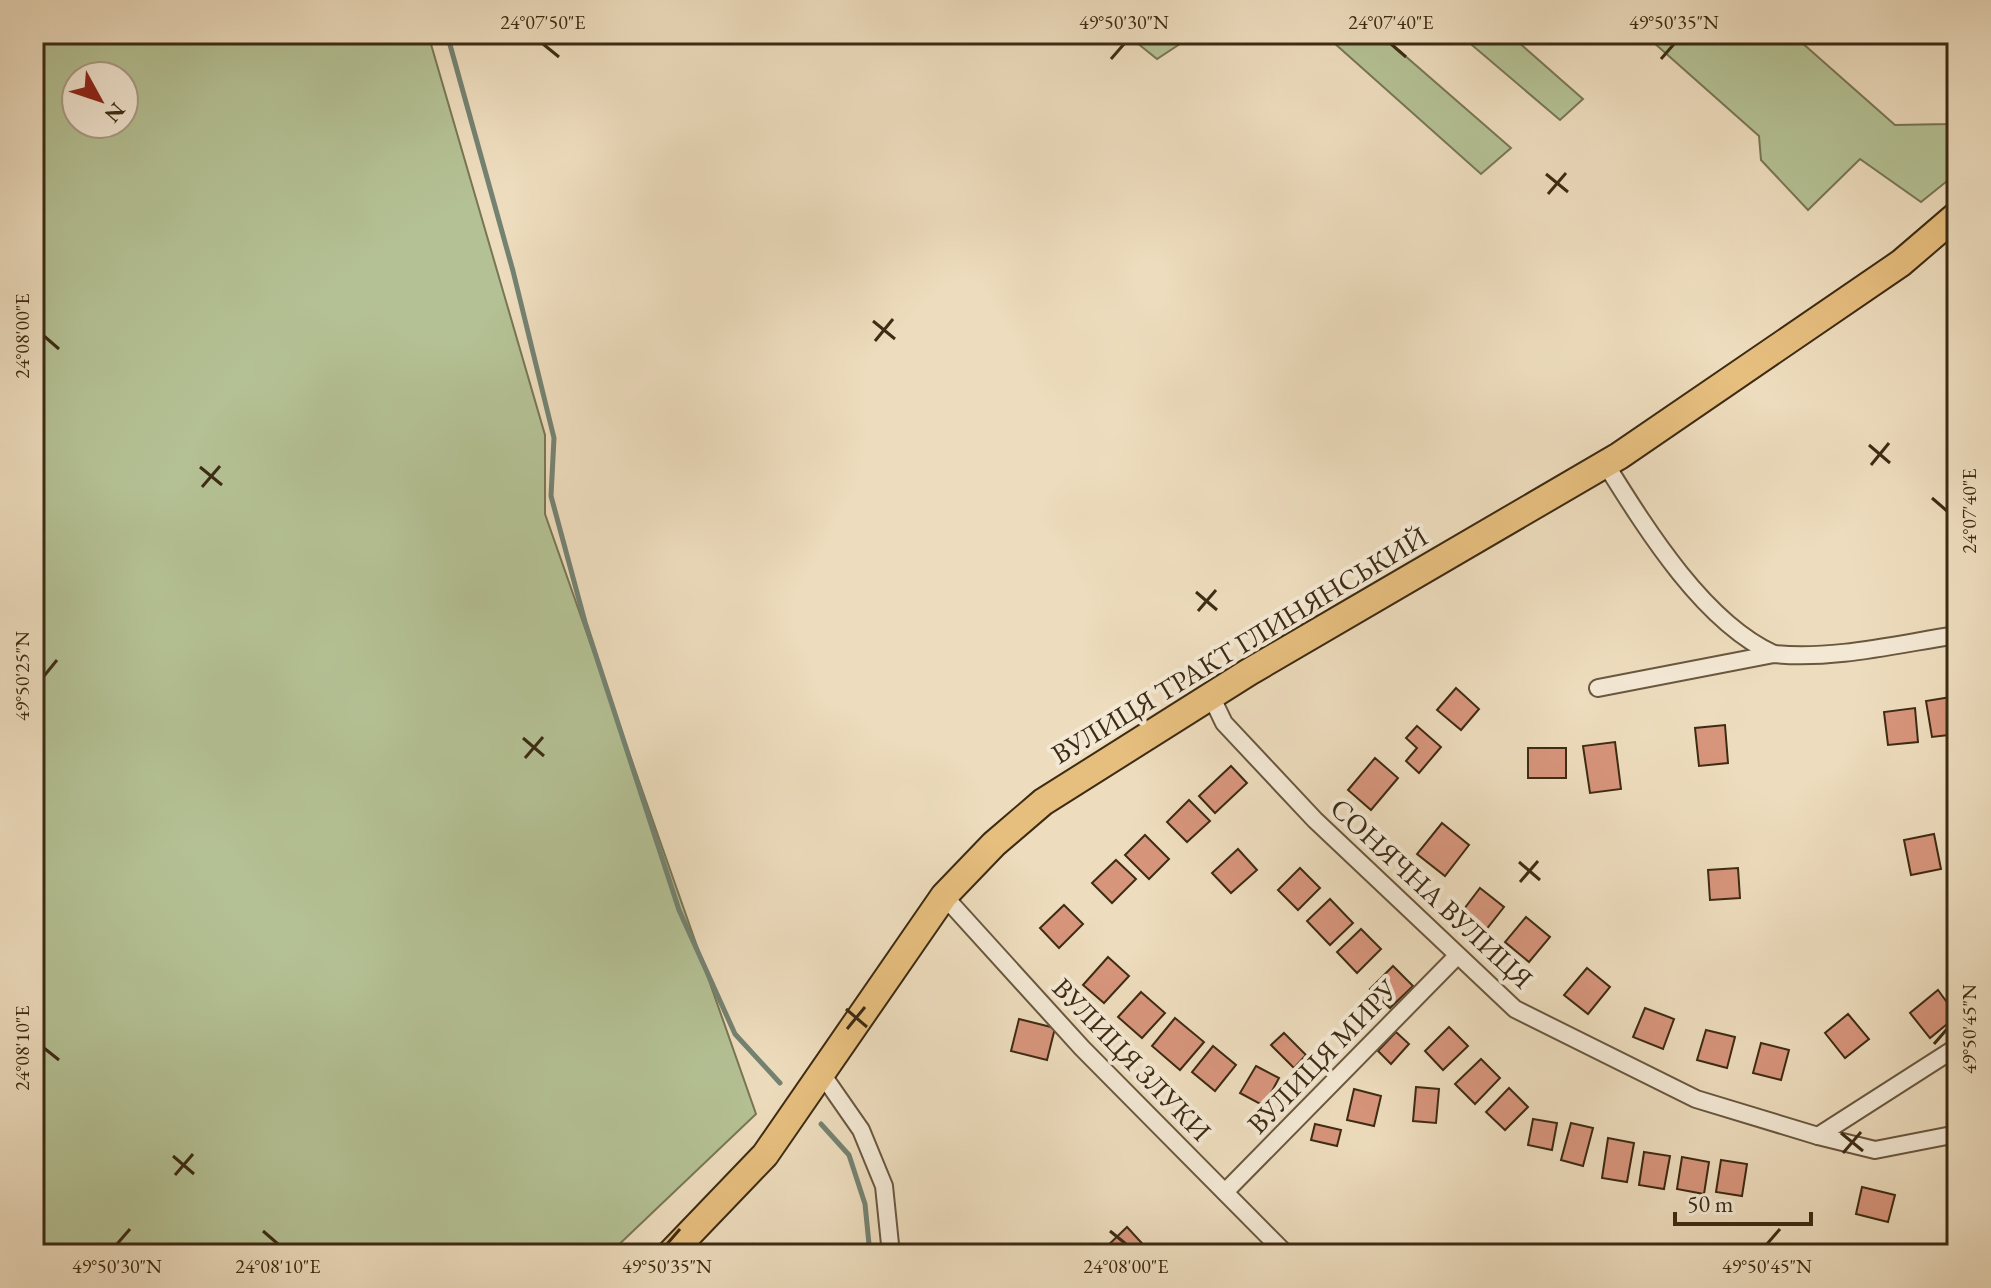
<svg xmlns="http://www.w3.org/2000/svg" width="1991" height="1288" font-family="'EB Garamond',serif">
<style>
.green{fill:#b4c194;stroke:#787654;stroke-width:2;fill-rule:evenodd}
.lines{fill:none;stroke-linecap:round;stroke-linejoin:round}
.stream{stroke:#748271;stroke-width:5}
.building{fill:#d7957c;stroke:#3d2b13;stroke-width:2}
.minor-casing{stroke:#69573e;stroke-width:20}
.primary-casing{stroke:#3d2b13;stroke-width:30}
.minor{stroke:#f3e8d4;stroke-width:16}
.primary{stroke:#e6be7e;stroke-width:26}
.ticks{fill:none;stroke:#3d2b13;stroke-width:3}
.labels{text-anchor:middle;stroke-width:8;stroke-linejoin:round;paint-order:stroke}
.street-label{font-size:28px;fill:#3d2b13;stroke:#f3e8d4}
.neatline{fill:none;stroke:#3d2b13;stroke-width:3}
.ticks-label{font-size:20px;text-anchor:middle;fill:#3d2b13}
</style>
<rect width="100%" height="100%" fill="#eddcbd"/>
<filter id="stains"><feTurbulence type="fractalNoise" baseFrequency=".0025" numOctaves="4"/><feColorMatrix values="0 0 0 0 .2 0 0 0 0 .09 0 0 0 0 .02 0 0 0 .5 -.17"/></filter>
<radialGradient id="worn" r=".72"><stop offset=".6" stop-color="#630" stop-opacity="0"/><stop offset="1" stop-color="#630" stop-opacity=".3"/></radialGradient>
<g class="green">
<path d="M34 34H428L545 435V514L756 1114 609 1254H34ZM124 76V124H76V76Z"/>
<polygon points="1126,34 1195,34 1157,59"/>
<polygon points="1324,34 1380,34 1511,148 1481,174"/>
<polygon points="1459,34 1509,34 1583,99 1560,120"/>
<polygon points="1644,34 1792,34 1895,125 1948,124 1957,105 1957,173 1921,202 1860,159 1808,210 1761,160 1759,136"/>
</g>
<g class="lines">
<g class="stream">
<polyline points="447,34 513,271 554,438 551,496 585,622 679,910 735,1034 780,1083"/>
<polyline points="821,1124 849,1155 865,1204 870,1254"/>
</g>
</g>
<g class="building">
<polygon points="1456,688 1479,709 1461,730 1437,710"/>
<polygon points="1957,696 1957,734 1932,737 1926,701"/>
<polygon points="1915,708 1918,742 1888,745 1884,712"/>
<polygon points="1725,725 1728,763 1699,766 1695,728"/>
<polygon points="1417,726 1441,747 1419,773 1406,761 1417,748 1406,738"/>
<polygon points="1615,742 1621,789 1590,793 1583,746"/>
<rect x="1528" y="748" width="38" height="30"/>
<polygon points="1375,758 1398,778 1371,810 1348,790"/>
<polygon points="1231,766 1247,783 1215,813 1199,796"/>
<polygon points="1189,800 1210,821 1187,842 1167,822"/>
<polygon points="1442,823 1469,845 1445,876 1417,854"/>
<polygon points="1934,834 1941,869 1911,875 1904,840"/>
<polygon points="1145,835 1169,859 1149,879 1125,855"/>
<polygon points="1238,849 1257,870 1231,893 1212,873"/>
<polygon points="1116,860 1136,879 1112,903 1092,883"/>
<polygon points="1300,868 1320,888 1298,910 1278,890"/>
<polygon points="1738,868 1740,898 1710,900 1708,870"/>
<polygon points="1480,888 1504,907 1485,931 1461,913"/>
<polygon points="1330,899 1353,923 1330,945 1307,921"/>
<polygon points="1064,905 1083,924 1059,948 1040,928"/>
<polygon points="1526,917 1550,937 1529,962 1505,942"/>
<polygon points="1361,929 1381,949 1357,973 1337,952"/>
<polygon points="1108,957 1129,976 1104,1003 1083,985"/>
<polygon points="1393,966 1413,986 1390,1008 1370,989"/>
<polygon points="1587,968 1610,987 1588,1014 1564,995"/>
<polygon points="1938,990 1957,1016 1930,1038 1910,1013"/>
<polygon points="1141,992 1165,1013 1142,1038 1118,1017"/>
<polygon points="1645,1008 1674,1019 1663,1049 1633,1037"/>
<polygon points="1848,1014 1869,1039 1845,1058 1825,1033"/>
<polygon points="1175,1018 1204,1042 1180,1070 1152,1046"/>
<polygon points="1019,1019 1055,1028 1047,1060 1011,1051"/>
<polygon points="1449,1027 1468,1046 1443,1070 1425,1051"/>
<polygon points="1706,1030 1735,1037 1727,1068 1697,1060"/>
<polygon points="1396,1032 1409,1044 1391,1064 1378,1051"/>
<polygon points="1284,1033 1306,1055 1294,1068 1271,1045"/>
<polygon points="1761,1043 1789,1050 1781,1080 1753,1073"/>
<polygon points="1213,1046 1236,1065 1215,1091 1192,1072"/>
<polygon points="1481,1059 1500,1078 1475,1104 1455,1084"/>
<polygon points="1256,1066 1279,1078 1264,1106 1240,1093"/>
<polygon points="1416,1087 1439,1089 1436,1123 1413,1121"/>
<polygon points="1509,1088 1528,1107 1505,1130 1486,1112"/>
<polygon points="1354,1089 1381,1096 1374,1126 1347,1120"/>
<polygon points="1533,1119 1557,1123 1552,1150 1528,1145"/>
<polygon points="1571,1123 1593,1128 1583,1166 1561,1160"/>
<polygon points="1315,1124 1341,1130 1337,1146 1311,1140"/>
<polygon points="1608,1138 1634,1143 1627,1182 1602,1178"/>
<polygon points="1644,1152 1670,1156 1664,1189 1639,1185"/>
<polygon points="1682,1157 1709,1162 1704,1194 1677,1189"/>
<polygon points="1721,1160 1747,1164 1742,1196 1716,1192"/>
<polygon points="1862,1187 1895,1195 1888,1222 1856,1214"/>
<polygon points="1127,1227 1149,1251 1146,1254 1099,1254"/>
<polygon points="753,1244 760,1254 740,1254"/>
</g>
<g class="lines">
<defs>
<g id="minor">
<path d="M1605 463C1645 527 1703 622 1774 654"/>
<path d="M1598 688 1774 654C1834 660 1897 644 1957 635"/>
<polyline points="1211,696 1224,723 1315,820 1515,1009 1696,1099 1818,1136 1875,1150 1957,1134"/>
<polyline points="944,896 1082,1048 1286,1254"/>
<polyline points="822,1074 861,1130 884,1186 891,1254"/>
<polyline points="1818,1136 1957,1047"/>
<polyline points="1225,1192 1456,957"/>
</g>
<polyline id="primary" points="670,1254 765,1155 944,896 994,844 1043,802 1249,672 1619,456 1901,263 1957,215"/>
</defs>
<use href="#minor" class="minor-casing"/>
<use href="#primary" class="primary-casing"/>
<use href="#minor" class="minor"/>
<use href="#primary" class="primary"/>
</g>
<path class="ticks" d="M543 44 559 57M1391 44 1406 57M1111 59 1124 44M1661 59 1674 44M1546 174 1568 192M1548 194 1566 173M873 321 895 339M44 336 59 349M875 341 893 319M1869 445 1890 463M1871 465 1889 443M200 467 222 485M202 487 220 466M1932 498 1947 511M1196 592 1217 610M1198 611 1216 590M44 676 57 660M523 738 544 756M525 758 543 737M1519 862 1540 880M1520 882 1538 861M846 1009 867 1027M847 1029 865 1007M1934 1044 1947 1029M44 1048 59 1060M1841 1133 1863 1151M1843 1153 1861 1132M173 1156 194 1174M175 1175 193 1154M263 1231 278 1244M1110 1231 1126 1244M117 1244 130 1229M667 1244 680 1229M1767 1244 1780 1229"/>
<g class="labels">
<g class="street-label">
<text transform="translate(1239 645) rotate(-31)" y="10">ВУЛИЦЯ ТРАКТ ГЛИНЯНСЬКИЙ</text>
<text transform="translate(1432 893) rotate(43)" y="10">СОНЯЧНА ВУЛИЦЯ</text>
<text transform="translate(1322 1056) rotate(-46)" y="10">ВУЛИЦЯ МИРУ</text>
<text transform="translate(1132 1059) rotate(46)" y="10">ВУЛИЦЯ ЗЛУКИ</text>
</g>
</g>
<rect width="1991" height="1288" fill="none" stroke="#eddcbd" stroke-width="88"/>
<g transform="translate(100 100) rotate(130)"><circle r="38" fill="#f3e8d4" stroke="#aa9c87" stroke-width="2"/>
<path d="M0-6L14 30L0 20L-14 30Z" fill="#8f2418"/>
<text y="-12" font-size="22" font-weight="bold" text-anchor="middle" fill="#3d2b13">N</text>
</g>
<path d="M1675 1212v12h136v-12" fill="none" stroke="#3d2b13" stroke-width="4"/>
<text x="1687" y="1212" font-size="24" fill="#3d2b13" stroke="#f3e8d4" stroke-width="6" paint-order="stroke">50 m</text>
<rect x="44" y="44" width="1903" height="1200" class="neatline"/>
<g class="ticks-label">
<text x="543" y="29">24°07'50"E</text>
<text x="1124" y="29">49°50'30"N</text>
<text x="1391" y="29">24°07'40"E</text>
<text x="1674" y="29">49°50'35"N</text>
<text transform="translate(22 336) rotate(-90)" y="7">24°08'00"E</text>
<text transform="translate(1969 511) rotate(-90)" y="7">24°07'40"E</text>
<text transform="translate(22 676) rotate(-90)" y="7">49°50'25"N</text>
<text transform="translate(1969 1029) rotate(-90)" y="7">49°50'45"N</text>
<text transform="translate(22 1048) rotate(-90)" y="7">24°08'10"E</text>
<text x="117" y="1273">49°50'30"N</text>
<text x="278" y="1273">24°08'10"E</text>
<text x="667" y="1273">49°50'35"N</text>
<text x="1126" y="1273">24°08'00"E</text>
<text x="1767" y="1273">49°50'45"N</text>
</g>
<rect width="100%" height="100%" filter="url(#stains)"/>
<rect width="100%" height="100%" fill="url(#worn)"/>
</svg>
